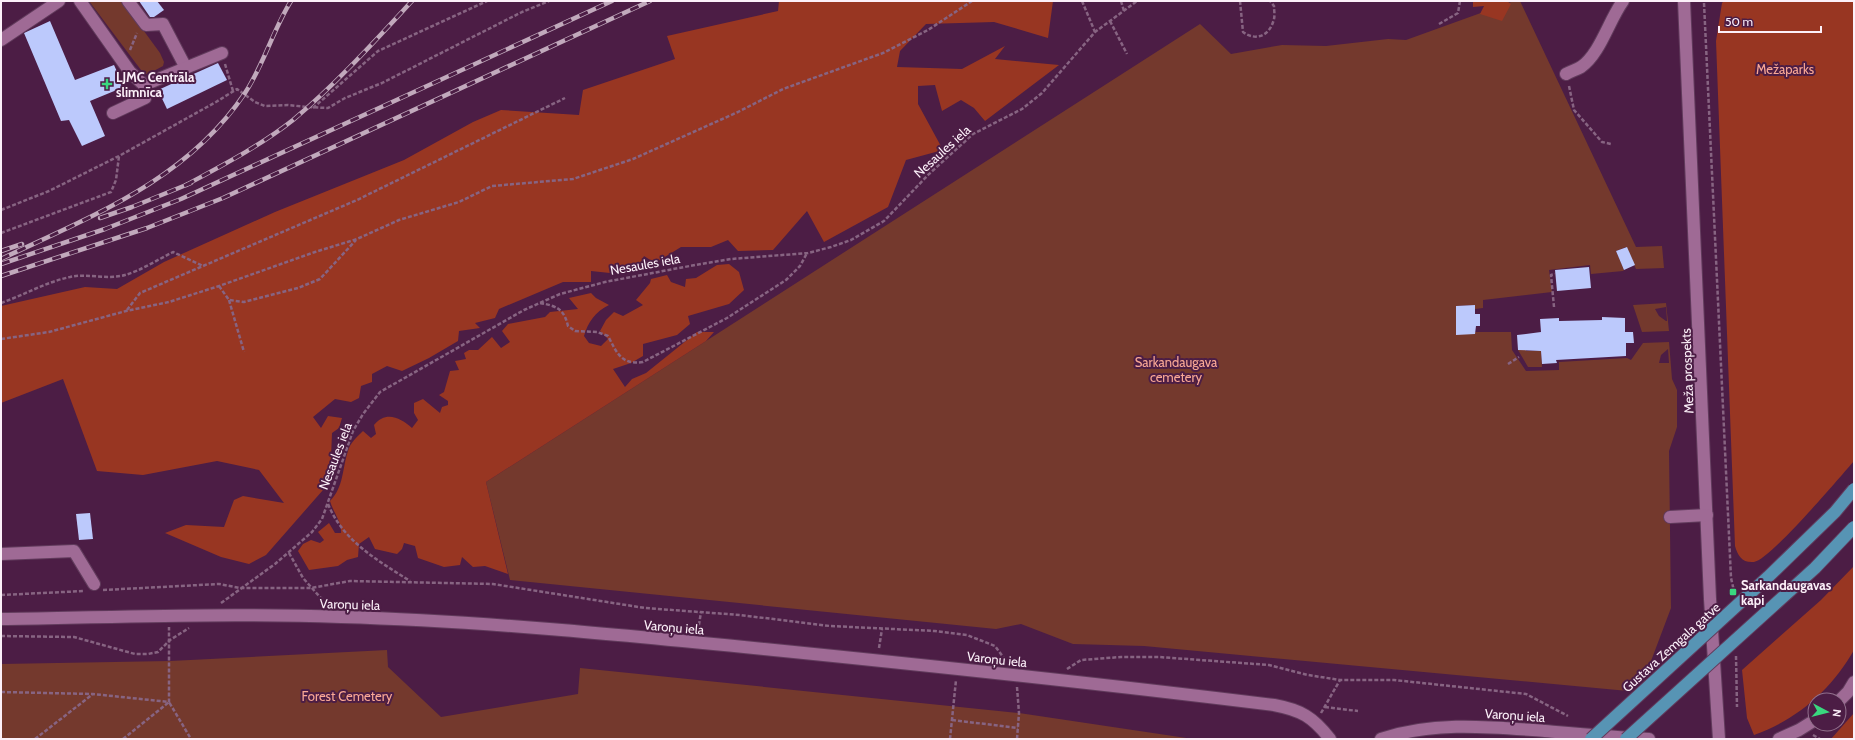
<svg xmlns="http://www.w3.org/2000/svg" width="1855" height="740" font-family="Cabin,sans-serif">
<style>
.green{fill:#74392d;fill-rule:evenodd}
.forest{fill:#983622}
.building{fill:#bcc9fc}
.lines{fill:none;stroke-linecap:round;stroke-linejoin:round}
.minor-casing{stroke:#613b5c;stroke-width:14}
.path{stroke:#876482;stroke-width:2.5;stroke-dasharray:4 2;stroke-linecap:butt}
.minor{stroke:#9f6a95;stroke-width:12}
.rail-casing{stroke:#c1a9bc;stroke-width:4.5}
.rail{stroke:#4c1d45;stroke-width:3;stroke-dasharray:9;stroke-linecap:butt}
.major-bridge-casing{stroke:#613b5c;stroke-width:14;stroke-linecap:butt}
.major-bridge{stroke:#5794b4;stroke-width:12}
.poi-dot{fill:#3ad77f;stroke:#4c1d45;stroke-width:1.5}
.labels{text-anchor:middle;stroke-width:4;stroke-linejoin:round;paint-order:stroke}
.park-label{font-size:13px;fill:#f9a895;stroke:#4c1d45}
.poi-label{font-size:13px;font-weight:bold;fill:#fcf0f9;stroke:#4c1d45;text-anchor:start}
.street-label{font-size:13px;fill:#fcf0f9;stroke:#4c1d45}
</style>
<rect width="100%" height="100%" fill="#4c1d45"/>
<g class="green">
<polygon points="89,1 122,1 160,53 164,62 163,66 148,74 144,74"/>
<path d="M1514 1H1520L1636 247 1662 246 1664 268 1636 269 1626 247 1616 251 1624 270 1623 271 1591 274 1590 265 1549 270 1552 292 1483 300V308L1475 309V305L1456 306V334H1475V332H1511L1512 350 1526 371 1559 370V362L1627 358 1631 360 1643 343 1669 342 1672 379 1677 390V427L1669 451 1671 608 1651 661 1628 691 1144 646 1073 644 1021 624 996 629 510 580 486 482 1200 24 1231 54 1282 45 1326 46 1388 39 1406 40ZM1668 349 1669 363H1659L1661 355Z"/>
<path d="M1666 303 1669 331 1642 332 1633 305ZM1666 307 1667 321H1666L1659 316 1655 309Z"/>
<polygon points="1526,348 1526,351 1541,351 1542,367 1528,367 1518,350"/>
<polygon points="387,650 388,667 441,717 578,694 580,668 1019,713 1193,739 1,739 1,664 170,661"/>
</g>
<g class="forest">
<polygon points="779,1 1053,1 1048,38 994,22 926,24 900,51 897,67 962,69 1005,46 995,59 1059,65 985,121 974,108 961,100 942,111 935,85 918,86 918,104 943,150 906,160 888,207 824,242 807,211 773,250 738,251 728,240 711,247 681,247 655,263 644,256 638,268 610,273 591,271 591,282 563,282 499,309 495,318 475,323 480,328 459,331 458,341 429,358 402,371 387,366 372,374 372,382 361,386 359,398 351,402 335,399 313,417 321,428 328,416 342,418 339,428 332,433 330,482 266,555 249,564 221,557 165,533 186,525 224,527 234,500 243,496 284,503 259,470 217,461 143,475 97,471 63,379 1,403 1,306 85,287 117,289 164,262 275,212 404,160 473,122 501,110 579,115 583,90 675,59 667,36 778,11"/>
<polygon points="1473,1 1507,1 1511,4 1502,21 1480,14 1484,6 1473,7"/>
<path d="M1724 1H1854V461C1840 477 1770 560 1754 562 1742 563 1738 556 1735 546L1716 41 1722 3Z"/>
<path d="M729 264 739 272 744 290 729 304 688 316 690 324 677 335 643 344V356L631 363 613 369 625 387 632 379 646 373 697 332H714L706 341 486 482 508 574 485 566 473 567 462 557 460 565 444 567 418 558 415 546 404 543 402 549 397 554 375 549 369 537 359 544 358 557 347 560 338 566 309 570 298 551 303 544 311 540 320 543 324 540 318 532 329 523 335 533H341C342 522 333 512 330 501 344 487 342 469 348 451 350 443 357 437 363 431L371 438 376 434 374 425C386 410 401 418 412 428L418 420 414 413V403L423 399 440 413 442 407 448 405V401L439 395 444 392 450 371 459 370 455 361 466 359 464 353 469 350H478L492 337 501 348 510 342 502 331 508 324 545 317 550 312 578 309 569 298 591 293 596 298 609 305C595 312 588 322 584 336L589 343 601 346 608 339 600 331 606 320 614 312 623 316 643 305 636 300 650 283 651 279 667 275 671 282 685 287 686 279 696 278 717 265Z"/>
<path d="M1854 566V650C1832 689 1797 720 1754 735L1747 718 1742 670 1821 600Z"/>
<polygon points="1854,713 1854,739 1831,739"/>
</g>
<g class="building">
<polygon points="139,1 157,1 164,10 154,17 150,17"/>
<polygon points="50,21 75,80 114,65 124,87 90,101 105,136 82,146 69,120 61,121 24,33"/>
<polygon points="218,63 227,80 167,109 158,90"/>
<polygon points="1627,247 1635,265 1624,270 1616,251"/>
<polygon points="1589,267 1591,288 1557,291 1555,270"/>
<polygon points="1475,305 1475,314 1480,314 1480,326 1476,326 1475,334 1456,335 1456,306"/>
<polygon points="1602,317 1625,318 1625,332 1633,332 1634,343 1626,343 1626,356 1556,360 1557,363 1542,364 1541,351 1518,350 1517,335 1541,332 1540,319 1559,318 1559,321 1602,320"/>
<polygon points="90,513 93,539 79,540 76,514"/>
</g>
<g class="lines">
<defs>
<g id="minor">
<polyline points="80,1 130,72 144,85 145,98 113,113"/>
<polyline points="128,1 146,25 163,24 186,68"/>
<polyline points="1684,1 1710,599 1719,739"/>
<polyline points="1,40 59,1"/>
<path d="M1566 74C1571 71 1576 70 1581 67 1600 54 1609 20 1623 1"/>
<polyline points="144,85 222,53"/>
<polyline points="1670,517 1707,515"/>
<polyline points="1,554 74,551 94,584"/>
<path d="M1 619C114 617 228 613 341 617 482 621 623 635 764 649 934 666 1104 684 1274 705 1301 710 1313 717 1330 739"/>
<polyline points="1839,701 1848,692 1854,682"/>
<path d="M1381 739C1434 721 1490 727 1545 731 1580 734 1614 737 1649 739"/>
<polyline points="1779,739 1799,730 1815,720"/>
</g>
</defs>
<use href="#minor" class="minor-casing"/>
<g class="path">
<polyline points="1082,1 1095,32"/>
<polyline points="1121,1 1124,11"/>
<path d="M1240 1 1243 32C1257 42 1270 35 1274 19 1275 15 1274 10 1274 6L1270 1"/>
<polyline points="1704,3 1731,578 1734,591"/>
<polyline points="1110,21 1127,54"/>
<polyline points="1439,24 1458,13 1460,1"/>
<polyline points="130,50 137,33"/>
<polyline points="225,64 233,91"/>
<polyline points="1569,86 1574,110 1602,142 1611,144"/>
<polyline points="313,108 378,51 487,1"/>
<polyline points="1,210 49,191 119,156 216,102 237,89 255,102 265,106 288,105 307,107 328,108 345,98 382,83 522,12 549,1"/>
<polyline points="1,233 111,192 116,180 119,156"/>
<polyline points="219,286 229,300 244,302 298,288 320,279 356,240"/>
<polyline points="229,300 244,352"/>
<path d="M1 303C24 295 46 282 70 277 86 273 107 280 125 275 140 271 159 259 173 252L203 266"/>
<path d="M540 303C557 306 564 309 568 326L575 331 597 332 608 336C617 353 621 365 643 362L727 318 786 280 800 266 807 253"/>
<polyline points="1554,307 1551,275 1555,274"/>
<polyline points="127,310 140,293 357,200 565,98"/>
<polyline points="1,339 49,332 126,311 169,302 219,286 315,252 357,239 399,220 459,202 492,186 573,179 633,159 738,112 783,89 883,53 928,30 972,1"/>
<polyline points="1508,364 1519,357"/>
<path d="M328 504C343 541 377 560 410 581"/>
<polyline points="289,553 303,578 327,605"/>
<polyline points="103,590 219,584 240,588 311,588 350,581 493,584 645,608 740,615 830,626 935,631 967,635 995,646 1006,661"/>
<polyline points="1,595 84,591"/>
<polyline points="221,603 275,564 312,532 322,519 353,431 363,414 380,392 524,310 560,294 605,282 695,265 731,259 808,253 831,247 851,240 884,221 929,174 973,134 1022,109 1042,93 1095,32 1137,1"/>
<polyline points="698,631 701,612"/>
<polyline points="1,636 74,637 135,654 148,654 158,652 170,640 189,628"/>
<polyline points="879,648 882,629"/>
<polyline points="1736,656 1737,707"/>
<polyline points="1067,669 1081,660 1121,657 1159,657 1269,665 1308,675 1340,680 1394,680 1526,694 1568,716"/>
<polyline points="1017,687 1019,713 1017,739"/>
<polyline points="1,692 93,694 169,702 169,627"/>
<polyline points="1325,707 1358,711"/>
<polyline points="1321,713 1340,680"/>
<polyline points="952,720 1018,728"/>
<polyline points="1813,735 1820,739"/>
<polyline points="35,739 93,694"/>
<polyline points="123,739 169,702 191,739"/>
<polyline points="950,739 956,680"/>
</g>
<use href="#minor" class="minor"/>
<defs>
<g id="rail">
<path d="M186 185C223 165 260 146 293 120 336 84 374 42 412 1"/>
<polyline points="100,218 132,207 191,183"/>
<polyline points="1,251 22,244"/>
<path d="M1 259C92 216 187 180 245 93 264 64 273 30 291 1"/>
<polyline points="1,264 105,229 181,199 612,1"/>
<polyline points="1,276 147,228 223,198 650,1"/>
</g>
</defs>
<use href="#rail" class="rail-casing"/>
<use href="#rail" class="rail"/>
<defs>
<g id="major-bridge">
<polyline points="1591,739 1768,577 1835,512 1854,489"/>
<polyline points="1626,739 1815,568 1854,527"/>
</g>
</defs>
<use href="#major-bridge" class="major-bridge-casing"/>
<use href="#major-bridge" class="major-bridge"/>
</g>
<g class="poi-dot">
<path d="M105 78h4v4h4v4h-4v4h-4v-4h-4v-4h4z"/>
<rect x="1729" y="588" width="8" height="8" rx="2"/>
</g>
<g class="labels">
<g class="park-label">
<text x="1785" y="74">Mežaparks</text>
<text x="1176" y="367">Sarkandaugava<tspan x="1176" dy="15">cemetery</tspan></text>
<text x="347" y="701">Forest Cemetery</text>
</g>
<g class="poi-label">
<text x="116" y="82">LJMC Centrāla<tspan x="116" dy="15">slimnīca</tspan></text>
<text x="1741" y="590">Sarkandaugavas<tspan x="1741" dy="15">kapi</tspan></text>
</g>
<g class="street-label">
<text transform="translate(942 151) rotate(-42)" y="5">Nesaules iela</text>
<text transform="translate(645 264) rotate(-10)" y="5">Nesaules iela</text>
<text transform="translate(1687 371) rotate(-92)" y="5">Meža prospekts</text>
<text transform="translate(335 456) rotate(-69)" y="5">Nesaules iela</text>
<text transform="translate(350 604) rotate(2)" y="5">Varoņu iela</text>
<text transform="translate(674 627) rotate(5)" y="5">Varoņu iela</text>
<text transform="translate(1671 647) rotate(-42)" y="5">Gustava Zemgala gatve</text>
<text transform="translate(997 659) rotate(6)" y="5">Varoņu iela</text>
<text transform="translate(1515 715) rotate(4)" y="5">Varoņu iela</text>
</g>
</g>
<rect width="1855" height="740" fill="none" stroke="#fcf0f9" stroke-width="4"/>
<g transform="translate(1827 712) rotate(97)"><circle r="19" fill="#4c1d45" stroke="#92718d"/>
<path d="M0-3L7 15L0 10L-7 15Z" fill="#3ad77f"/>
<text y="-6" font-size="11" font-weight="bold" text-anchor="middle" fill="#fcf0f9">N</text>
</g>
<path d="M1719 26v6h102v-6" fill="none" stroke="#fcf0f9" stroke-width="2"/>
<text x="1725" y="26" font-size="12" fill="#fcf0f9" stroke="#4c1d45" stroke-width="3" paint-order="stroke">50 m</text>
</svg>
